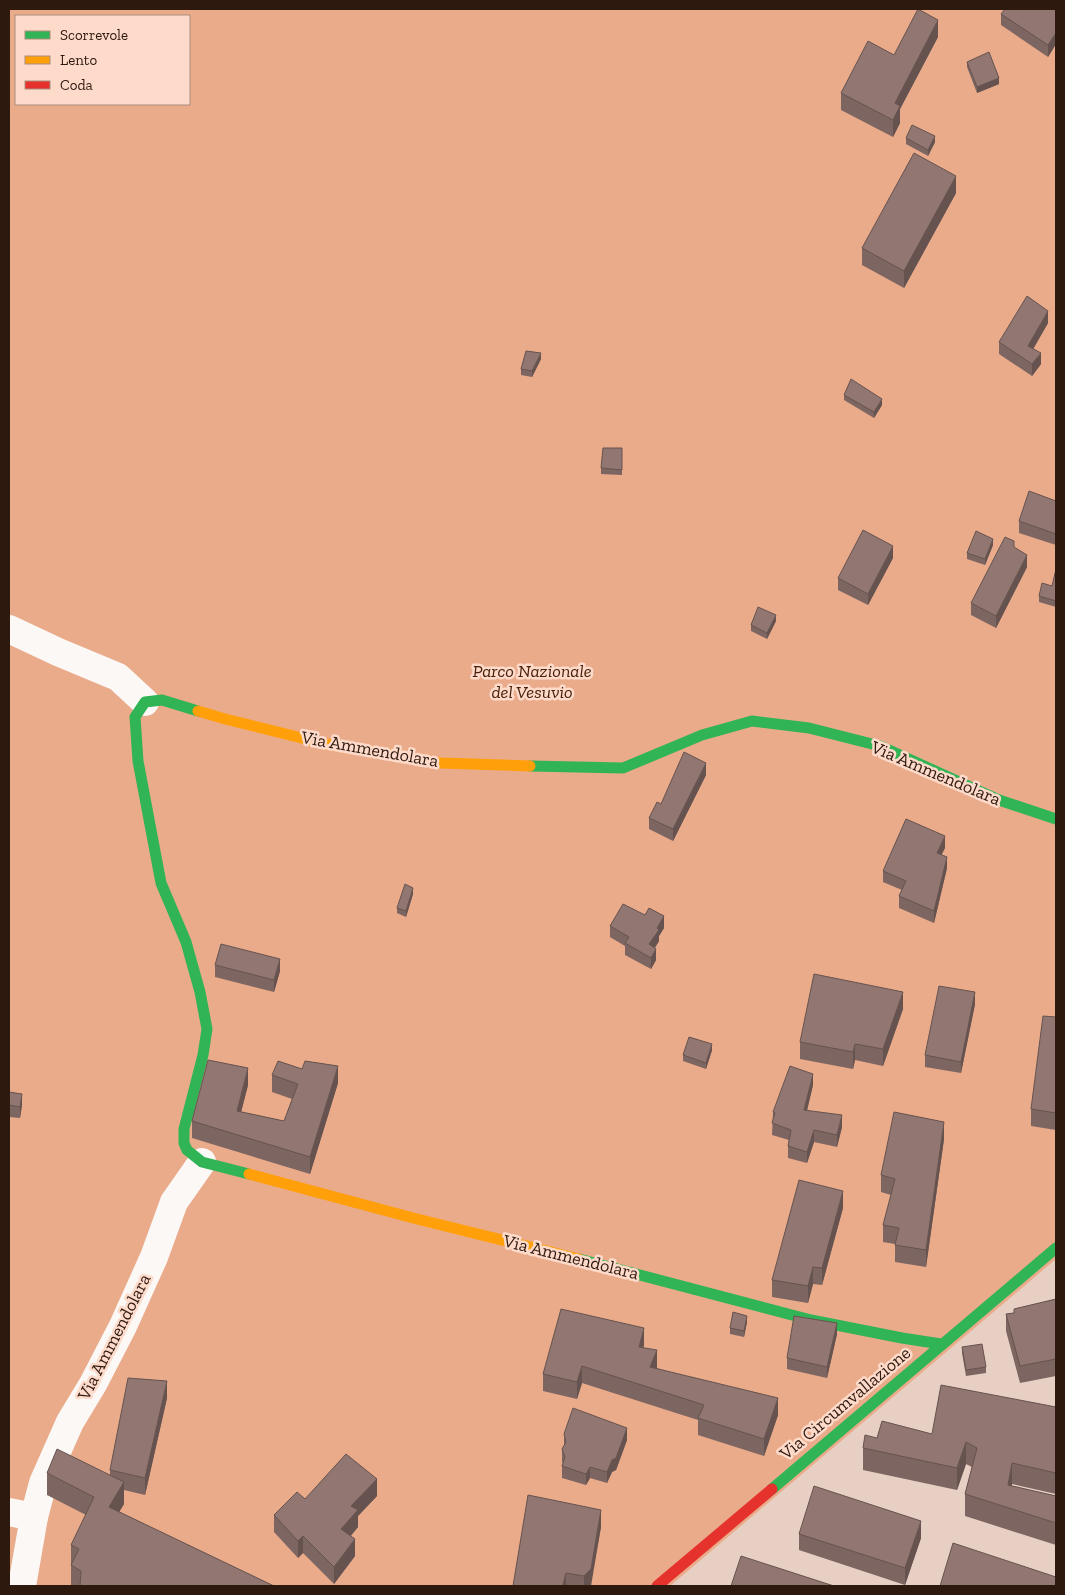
<svg xmlns="http://www.w3.org/2000/svg" width="1065" height="1595" font-family="'Zilla Slab',serif">
<style>
.green{fill:#eaab8b;fill-rule:evenodd}
.lines{fill:none;stroke-linecap:round;stroke-linejoin:round}
.street{stroke:#fcf8f6;stroke-width:28}
.fast{stroke:#30b455;stroke-width:11}
.slow{stroke:#ff9f0a;stroke-width:11}
.jam{stroke:#e5322d;stroke-width:11}
.wall{fill:#7d6561}
.shaded-wall{fill:#66534f}
.building{fill:#917671;stroke:#66534f}
.labels{text-anchor:middle;stroke-width:5;stroke-linejoin:round;paint-order:stroke}
.park-label{font-size:18px;font-style:italic;fill:#49210b;stroke:#fddac9}
.street-label{font-size:18px;fill:#2e190f;stroke:#fddac9}
</style>
<rect width="100%" height="100%" fill="#e8cfc3"/>
<path class="green" d="M9 9H1056V1259L670 1586H9ZM16 16H189V104H16Z"/>
<g class="lines">
<g class="street">
<polyline points="9,629 58,652 118,677 145,702"/>
<polyline points="9,1512 34,1517"/>
<polyline points="22,1586 34,1517 43,1483 70,1422 93,1384 123,1326 154,1257 174,1202 202,1162"/>
</g>
<g class="fast">
<polyline points="198,711 162,700 145,702 135,717 138,761 161,883 186,942 200,992 207,1029 203,1055 184,1129 184,1143 187,1150 202,1162 249,1174"/>
<polyline points="530,766 623,768 702,735 752,721 809,728 880,746 999,800 1056,819"/>
<polyline points="579,1259 811,1320 902,1338 941,1344"/>
<polyline points="772,1489 1056,1248"/>
</g>
<g class="slow">
<polyline points="198,711 225,719 326,744 441,763 530,766"/>
<polyline points="249,1174 417,1219 579,1259"/>
</g>
<polyline class="jam" points="657,1586 772,1489"/>
</g>
<g class="wall">
<polygon points="1056,9 1056,44 1048,57 1001,25 1001,14"/>
<polygon points="938,37 900,109 900,123 893,137 841,110 841,93"/>
<polygon points="967,62 999,84 977,93 967,67"/>
<polygon points="906,138 935,142 928,156 906,144"/>
<polygon points="956,193 904,288 862,265 862,248"/>
<polygon points="1048,323 1033,349 1041,364 1032,376 999,354 999,342"/>
<polygon points="541,359 532,377 521,375 521,369"/>
<polygon points="844,395 882,405 874,418 844,400"/>
<polygon points="622,448 622,475 601,474 601,468"/>
<polygon points="1056,501 1056,545 1019,533 1019,521"/>
<polygon points="993,545 985,565 967,559 967,553"/>
<polygon points="1014,547 1027,567 996,628 971,615 971,603"/>
<polygon points="893,558 868,605 838,590 838,578"/>
<polygon points="1056,569 1056,607 1039,602 1039,596 1052,586"/>
<polygon points="776,621 767,639 751,631 751,625"/>
<polygon points="706,775 673,841 649,829 649,818 661,804"/>
<polygon points="945,848 941,855 947,868 934,923 899,908 899,896 902,890 883,882 883,871"/>
<polygon points="413,894 406,917 397,913 397,908"/>
<polygon points="610,926 664,928 659,936 659,941 655,948 656,960 651,969 625,955 625,946 610,937"/>
<polygon points="215,965 280,971 274,992 215,977"/>
<polygon points="975,1004 961,1073 925,1067 925,1055"/>
<polygon points="903,1009 883,1066 855,1060 853,1069 800,1059 800,1042"/>
<polygon points="1056,1017 1056,1130 1031,1126 1031,1109"/>
<polygon points="712,1050 706,1069 683,1061 683,1055"/>
<polygon points="272,1075 338,1083 310,1174 192,1138 192,1121 248,1085 241,1112 284,1121 292,1099 272,1092"/>
<polygon points="813,1085 807,1111 842,1127 837,1147 814,1142 807,1163 788,1158 788,1146 789,1140 772,1135 773,1112"/>
<polygon points="9,1092 22,1105 20,1118 9,1117"/>
<polygon points="944,1139 926,1267 895,1262 895,1244 883,1242 883,1225 891,1195 881,1192 881,1175"/>
<polygon points="843,1208 822,1285 813,1284 808,1303 772,1297 772,1280"/>
<polygon points="1056,1299 1056,1376 1020,1383 1006,1331 1006,1314 1014,1313 1014,1309"/>
<polygon points="747,1322 744,1337 730,1334 730,1328"/>
<polygon points="837,1334 827,1378 787,1369 787,1358"/>
<polygon points="644,1345 643,1347 657,1367 657,1368 778,1415 764,1456 698,1435 698,1420 582,1383 577,1399 543,1391 543,1374"/>
<polygon points="962,1347 986,1367 986,1373 966,1376 962,1353"/>
<polygon points="167,1398 145,1495 124,1490 124,1504 119,1512 274,1586 71,1586 71,1545 86,1515 47,1495 47,1473 110,1475 110,1470"/>
<polygon points="1056,1407 1056,1494 1012,1484 1012,1486 1056,1496 1056,1545 965,1516 965,1494 972,1467 966,1464 957,1490 863,1470 863,1448 877,1438 932,1434"/>
<polygon points="564,1434 627,1440 616,1470 612,1472 607,1483 590,1478 586,1485 562,1478 562,1466 563,1464 562,1461 562,1449 564,1445"/>
<polygon points="377,1496 358,1516 358,1527 351,1536 355,1556 334,1584 303,1553 298,1558 274,1532 274,1515 305,1499"/>
<polygon points="601,1527 590,1586 513,1586"/>
<polygon points="799,1534 921,1538 905,1585 799,1550"/>
</g>
<g class="shaded-wall">
<polygon points="938,20 938,37 900,109 900,123 893,137 893,120 895,103"/>
<polygon points="1056,33 1056,44 1048,57 1048,45"/>
<polygon points="999,78 999,84 977,93 977,87"/>
<polygon points="935,136 935,142 928,156 928,150"/>
<polygon points="956,176 956,193 904,288 904,271"/>
<polygon points="1048,311 1048,323 1028,358 1028,346"/>
<polygon points="541,353 541,359 532,377 532,371"/>
<polygon points="1041,353 1041,364 1032,376 1032,364"/>
<polygon points="882,399 882,405 874,418 874,412"/>
<polygon points="993,539 993,545 985,565 985,559"/>
<polygon points="893,546 893,558 868,605 868,594"/>
<polygon points="1027,555 1027,567 996,628 996,616"/>
<polygon points="776,615 776,621 767,639 767,633"/>
<polygon points="706,763 706,775 673,841 673,829"/>
<polygon points="945,836 945,848 937,864 937,853"/>
<polygon points="947,857 947,868 934,923 934,911"/>
<polygon points="413,888 413,894 406,917 406,911"/>
<polygon points="664,916 664,928 659,936 659,941 649,956 649,944 657,928"/>
<polygon points="656,949 656,960 651,969 651,958"/>
<polygon points="280,959 280,971 274,992 274,980"/>
<polygon points="903,992 903,1009 883,1066 883,1049"/>
<polygon points="975,992 975,1004 961,1073 961,1062"/>
<polygon points="712,1044 712,1050 706,1069 706,1063"/>
<polygon points="855,1044 855,1060 853,1069 853,1052"/>
<polygon points="338,1066 338,1083 310,1174 310,1157"/>
<polygon points="248,1068 248,1085 237,1128 237,1111"/>
<polygon points="813,1074 813,1085 804,1122 804,1110"/>
<polygon points="22,1094 22,1105 20,1118 20,1107"/>
<polygon points="842,1115 842,1127 837,1147 837,1135"/>
<polygon points="944,1122 944,1139 926,1267 926,1250"/>
<polygon points="814,1130 814,1142 807,1163 807,1152"/>
<polygon points="843,1191 843,1208 822,1285 822,1268"/>
<polygon points="813,1267 813,1284 808,1303 808,1286"/>
<polygon points="747,1316 747,1322 744,1337 744,1331"/>
<polygon points="837,1323 837,1334 827,1378 827,1367"/>
<polygon points="644,1328 644,1345 639,1364 639,1347"/>
<polygon points="657,1350 657,1367 650,1384 650,1367"/>
<polygon points="582,1366 582,1383 577,1399 577,1382"/>
<polygon points="167,1381 167,1398 145,1495 145,1478"/>
<polygon points="778,1398 778,1415 764,1456 764,1439"/>
<polygon points="627,1428 627,1440 616,1470 612,1472 607,1483 607,1472"/>
<polygon points="966,1442 966,1464 957,1490 957,1468"/>
<polygon points="1012,1463 1012,1484 1008,1507 1008,1485"/>
<polygon points="590,1467 590,1478 586,1485 586,1474"/>
<polygon points="377,1479 377,1496 358,1516 358,1527 341,1546 341,1529 351,1506"/>
<polygon points="124,1482 124,1504 109,1529 109,1507"/>
<polygon points="601,1510 601,1527 591,1586 584,1586 584,1576"/>
<polygon points="921,1521 921,1538 905,1585 905,1568"/>
<polygon points="303,1536 303,1553 298,1558 298,1541"/>
<polygon points="355,1539 355,1556 334,1584 334,1567"/>
<polygon points="566,1573 566,1586 563,1586"/>
</g>
<g class="building">
<polygon points="918,9 938,20 895,103 900,106 893,120 841,93 868,41 894,55"/>
<polygon points="1005,9 1056,9 1056,33 1048,45 1001,14"/>
<polygon points="989,52 999,78 977,87 967,62"/>
<polygon points="912,125 935,136 928,150 906,138"/>
<polygon points="914,153 956,176 904,271 862,248"/>
<polygon points="1027,296 1048,311 1028,346 1041,353 1032,364 999,342"/>
<polygon points="526,351 541,353 532,371 521,369"/>
<polygon points="851,379 882,399 874,412 844,395"/>
<polygon points="603,448 622,448 622,470 601,468"/>
<polygon points="1029,491 1056,501 1056,534 1019,521"/>
<polygon points="863,530 893,546 868,594 838,578"/>
<polygon points="976,531 993,539 985,559 967,553"/>
<polygon points="1005,537 1014,541 1014,547 1027,555 996,616 971,603"/>
<polygon points="1056,569 1056,601 1039,596 1042,583 1052,586"/>
<polygon points="758,607 776,615 767,633 751,625"/>
<polygon points="684,752 706,763 673,829 649,818 657,802 661,804"/>
<polygon points="906,819 945,836 937,853 947,857 934,911 899,896 906,881 883,871"/>
<polygon points="405,884 413,888 406,911 397,908"/>
<polygon points="623,904 645,915 649,908 664,916 657,928 659,930 649,944 656,949 651,958 625,943 629,937 610,926"/>
<polygon points="221,944 280,959 274,980 215,965"/>
<polygon points="814,974 903,992 883,1049 855,1044 853,1052 800,1042"/>
<polygon points="939,986 975,992 961,1062 925,1055"/>
<polygon points="1043,1016 1056,1017 1056,1113 1031,1109"/>
<polygon points="689,1037 712,1044 706,1063 683,1055"/>
<polygon points="208,1060 248,1068 237,1111 284,1121 298,1084 272,1075 278,1061 302,1069 305,1061 338,1066 310,1157 192,1121"/>
<polygon points="790,1066 813,1074 804,1110 842,1115 837,1135 814,1130 807,1152 788,1146 791,1130 772,1123 775,1113 773,1112"/>
<polygon points="9,1092 22,1094 20,1107 9,1105"/>
<polygon points="894,1112 944,1122 926,1250 895,1245 899,1228 883,1225 895,1179 881,1175"/>
<polygon points="799,1180 843,1191 822,1268 813,1267 808,1286 772,1280"/>
<polygon points="1056,1299 1056,1359 1020,1366 1006,1314 1014,1313 1014,1309"/>
<polygon points="561,1309 644,1328 639,1347 657,1350 650,1367 778,1398 764,1439 698,1418 704,1405 582,1366 577,1382 543,1374"/>
<polygon points="733,1312 747,1316 744,1331 730,1328"/>
<polygon points="794,1316 837,1323 827,1367 787,1358"/>
<polygon points="982,1344 986,1367 966,1370 962,1347"/>
<polygon points="128,1378 167,1381 145,1478 110,1470"/>
<polygon points="941,1385 1056,1407 1056,1473 1012,1463 1008,1485 1056,1496 1056,1523 965,1494 977,1448 966,1442 957,1468 863,1448 865,1435 877,1438 882,1421 932,1434"/>
<polygon points="573,1408 627,1428 616,1458 612,1460 607,1472 590,1467 586,1474 562,1466 565,1457 562,1449 566,1442 564,1434"/>
<polygon points="57,1449 124,1482 109,1507 274,1586 80,1586 81,1571 71,1565 79,1549 71,1545 94,1497 47,1473"/>
<polygon points="346,1454 377,1479 351,1506 358,1510 341,1529 355,1539 334,1567 303,1536 298,1541 274,1515 297,1492 305,1499"/>
<polygon points="814,1486 921,1521 905,1568 799,1534"/>
<polygon points="528,1495 601,1510 591,1569 584,1576 566,1573 563,1585 567,1585 567,1586 513,1586"/>
<polygon points="953,1543 1056,1577 1056,1586 940,1586"/>
<polygon points="741,1556 834,1586 731,1586"/>
</g>
<g class="labels">
<g class="park-label">
<text x="532" y="677">Parco Nazionale<tspan x="532" dy="21">del Vesuvio</tspan></text>
</g>
<g class="street-label">
<text transform="translate(370 749) rotate(10)" y="6">Via Ammendolara</text>
<text transform="translate(936 773) rotate(23)" y="6">Via Ammendolara</text>
<text transform="translate(571 1257) rotate(14)" y="6">Via Ammendolara</text>
<text transform="translate(114 1337) rotate(-63)" y="6">Via Ammendolara</text>
<text transform="translate(845 1403) rotate(-40)" y="6">Via Circumvallazione</text>
</g>
</g>
<rect width="1065" height="1595" fill="none" stroke="#2e190f" stroke-width="20"/>
<rect x="15" y="15" width="175" height="90" fill="#fddac9" stroke="#aa8d7f"/>
<rect x="25" y="31" width="25" height="8" fill="#30b455" stroke="#aa8d7f"/>
<text x="60" y="40" font-size="15" fill="#2e190f">Scorrevole</text>
<rect x="25" y="56" width="25" height="8" fill="#ff9f0a" stroke="#aa8d7f"/>
<text x="60" y="65" font-size="15" fill="#2e190f">Lento</text>
<rect x="25" y="81" width="25" height="8" fill="#e5322d" stroke="#aa8d7f"/>
<text x="60" y="90" font-size="15" fill="#2e190f">Coda</text>
</svg>
